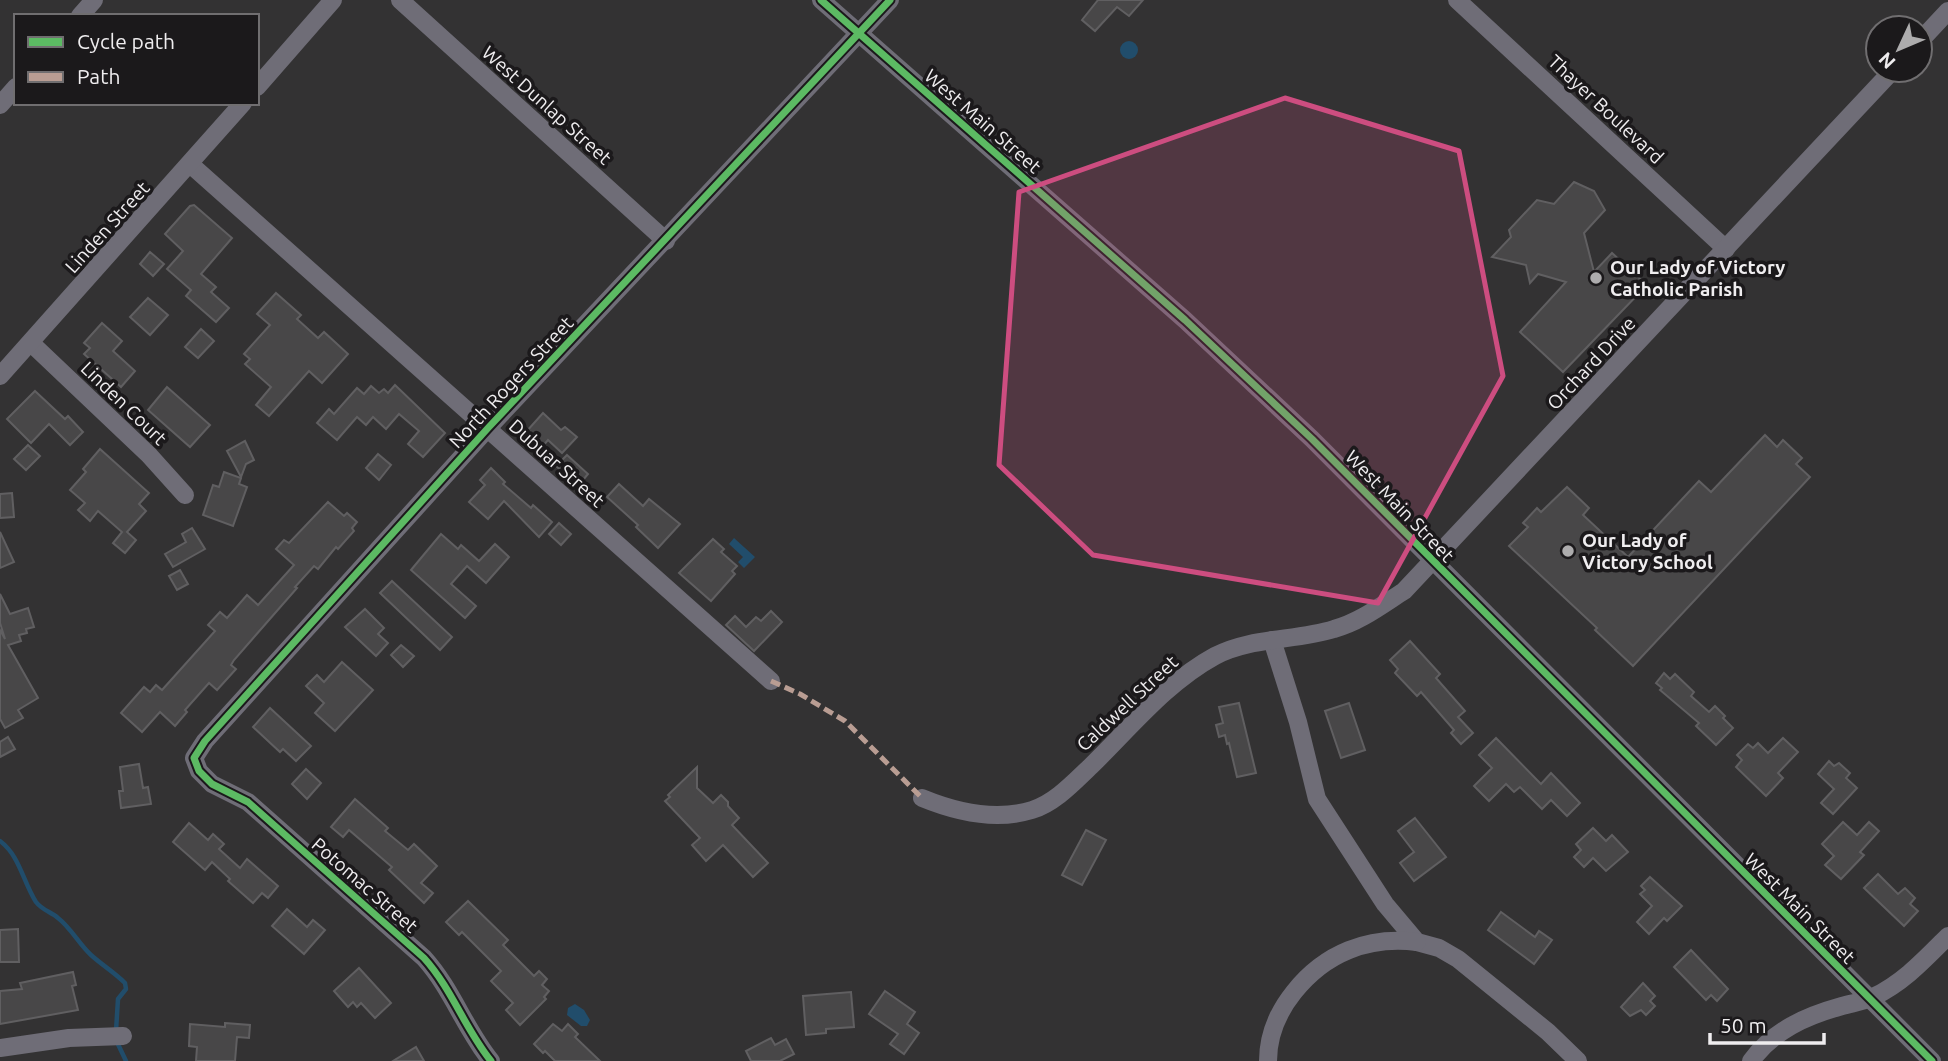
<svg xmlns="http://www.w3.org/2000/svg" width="1948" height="1061" font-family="Ubuntu,sans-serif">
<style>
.water{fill:#214d6b}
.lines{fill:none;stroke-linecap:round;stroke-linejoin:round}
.stream{stroke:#214d6b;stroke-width:4.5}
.building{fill:#484748;stroke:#605f61;stroke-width:2}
.street{stroke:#6f6d77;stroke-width:18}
.quiet{stroke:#b99d93;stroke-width:5;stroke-dasharray:10 5;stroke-linecap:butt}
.cycleway-casing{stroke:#1b191b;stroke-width:11}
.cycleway{stroke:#5cba63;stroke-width:7}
.marked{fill:#cd4d80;fill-opacity:0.2;stroke:#cd4d80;stroke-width:5;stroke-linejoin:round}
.poi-dot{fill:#adacad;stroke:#1b191b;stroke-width:2.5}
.labels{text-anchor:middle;stroke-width:7;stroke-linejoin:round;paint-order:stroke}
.street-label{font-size:19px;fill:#efedef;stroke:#1b191b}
.poi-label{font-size:19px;font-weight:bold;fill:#efedef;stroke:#1b191b;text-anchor:start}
</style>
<rect width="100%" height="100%" fill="#333233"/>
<g class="water">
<circle cx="1129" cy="50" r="9"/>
<polygon points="734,538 755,557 744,568 738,562 743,557 729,544"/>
<polygon points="575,1004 584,1010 590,1020 587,1026 581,1026 567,1015 568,1008"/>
</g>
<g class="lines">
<g class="stream">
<path d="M0 841C20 856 23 882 36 902 42 910 51 912 58 918 71 928 79 944 91 955 102 965 114 972 125 983L126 989 118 999 116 1031"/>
<polyline points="116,1040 126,1061"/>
</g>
</g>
<g class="building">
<polygon points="1098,0 1143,0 1129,16 1117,7 1095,31 1082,20"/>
<polygon points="1574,182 1594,191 1605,210 1584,233 1594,272 1612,253 1647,285 1563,372 1520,332 1566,282 1538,274 1530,283 1526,265 1492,257 1511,237 1509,230 1537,200 1554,204"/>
<polygon points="194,205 232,238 201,274 216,287 211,292 229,308 216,322 186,296 191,290 167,269 183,251 165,234 190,206"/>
<polygon points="150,252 164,264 153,276 140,264"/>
<polygon points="276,293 301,315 297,319 318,338 324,332 348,354 322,383 309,371 269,416 256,405 271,387 245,364 250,359 244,354 270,325 257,314"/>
<polygon points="148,298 168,315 150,335 130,317"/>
<polygon points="102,323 122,341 113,351 135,371 121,387 84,354 90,348 84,343"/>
<polygon points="201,329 214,341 198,358 185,347"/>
<polygon points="395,385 445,433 423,457 408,444 419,431 399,414 386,429 373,417 366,425 357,417 337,440 317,423 329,409 334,414 357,388 364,394 371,386 379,393 384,389 388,393"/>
<polygon points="167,387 210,425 190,447 148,410"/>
<polygon points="35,391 65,419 68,416 83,432 70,445 49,424 31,443 7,419"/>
<polygon points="543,413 561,430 565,427 577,437 562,453 548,440 542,447 526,432"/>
<polygon points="1765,435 1777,447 1783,440 1802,458 1796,464 1810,477 1633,666 1595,630 1597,628 1509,546 1528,527 1523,523 1537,508 1541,512 1567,487 1589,508 1583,515 1628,557 1699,481 1711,492"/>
<polygon points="245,441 254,460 246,464 241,477 227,451"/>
<polygon points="28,445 40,456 26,470 14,459"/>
<polygon points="100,449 149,493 139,504 146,511 127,532 136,540 125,553 113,543 122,532 98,511 90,521 78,510 85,503 70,490 86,472 83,469"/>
<polygon points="378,454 391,465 379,480 366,468"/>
<polygon points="567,455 588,474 578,486 556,466"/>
<polygon points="491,468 505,482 503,484 531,508 533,505 552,522 539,537 504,501 488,519 469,502 485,485 480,480"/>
<polygon points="224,472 241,478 239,484 247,487 233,526 203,515 213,485 219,487"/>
<polygon points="619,484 643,506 649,499 680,524 658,548 636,527 638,525 607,497"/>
<polygon points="12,493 14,517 0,518 0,494"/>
<polygon points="328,502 344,516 347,513 357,522 352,528 354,531 338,549 336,547 318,569 314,566 295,587 297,588 234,660 231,665 236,669 217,690 209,683 185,710 187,712 175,726 160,712 142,732 121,713 144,687 150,692 156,685 162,690 215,631 208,625 220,612 227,618 247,595 258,605 294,565 276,549 284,540 289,543"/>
<polygon points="559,523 571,534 561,545 549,534"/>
<polygon points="192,528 205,549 173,567 165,554 186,542 182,534"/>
<polygon points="0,532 14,562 0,568"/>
<polygon points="441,534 458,549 461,545 479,561 495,544 509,557 486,583 467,566 451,584 476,606 465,618 411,570"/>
<polygon points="713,539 724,549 721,552 737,566 732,571 735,574 711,601 679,573"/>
<polygon points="180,570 188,584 177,590 169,576"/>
<polygon points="392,581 452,637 440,650 380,593"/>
<polygon points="0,594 10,614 28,608 34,627 26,629 27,633 19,635 21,641 8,645 38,698 18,710 23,718 5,728 0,719 0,630 5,639 0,623"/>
<polygon points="365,609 384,628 378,634 388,643 376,656 345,627"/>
<polygon points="771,611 782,622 754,651 726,625 735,616 746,627 756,617 761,621"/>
<polygon points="1410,641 1440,674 1436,678 1465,711 1458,717 1473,733 1461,744 1451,733 1454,730 1421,692 1417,696 1395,673 1398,669 1390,660"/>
<polygon points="401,645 414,656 403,667 391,655"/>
<polygon points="342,662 373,690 335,731 315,713 324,703 306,686 317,675 324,682"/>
<polygon points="1664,673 1670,679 1675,674 1694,692 1691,696 1709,712 1715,706 1725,716 1723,718 1733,728 1716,745 1696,726 1699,723 1660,690 1662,688 1656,683"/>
<polygon points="1239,703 1256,773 1237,777 1229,743 1227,744 1225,735 1219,737 1216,725 1223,723 1219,707"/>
<polygon points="1349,703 1365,750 1341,758 1325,711"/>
<polygon points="270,708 311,746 296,761 283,749 280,752 253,727"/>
<polygon points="8,737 15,749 0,757 0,742"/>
<polygon points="1496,738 1541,784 1551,773 1580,803 1567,816 1551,800 1542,809 1520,787 1514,792 1506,784 1489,801 1474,786 1492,768 1479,755"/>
<polygon points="1783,738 1798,752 1778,773 1783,778 1766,796 1736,767 1742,760 1737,755 1748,744 1753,748 1758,743 1768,753"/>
<polygon points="1829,761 1834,766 1839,763 1850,773 1846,778 1857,788 1833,814 1821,803 1834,789 1818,774"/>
<polygon points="139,764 143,788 148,787 151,804 121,808 119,791 123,791 120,767"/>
<polygon points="697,767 697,788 713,803 721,795 728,802 728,806 739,818 732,825 768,863 753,877 723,845 706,861 692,845 700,838 665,801 670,797 668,795"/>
<polygon points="306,769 321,783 307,799 292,784"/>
<polygon points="355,799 388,828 385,831 408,850 414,844 437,866 421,883 433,893 424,903 389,870 392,867 349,830 343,837 331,827"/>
<polygon points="1415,818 1446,857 1414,881 1400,863 1414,852 1398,831"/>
<polygon points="1843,822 1857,835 1869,822 1879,831 1860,852 1864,855 1841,879 1825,865 1834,856 1822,844"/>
<polygon points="189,823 208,840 213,834 224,844 219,849 240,868 247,859 278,886 268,898 262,893 253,903 228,881 230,879 212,862 205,870 173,842"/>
<polygon points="1593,828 1606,841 1612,835 1628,852 1606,871 1593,858 1584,867 1574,857 1581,850 1576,844"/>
<polygon points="1086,830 1106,840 1082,885 1062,875"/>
<polygon points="1878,874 1898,894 1905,888 1915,898 1910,904 1918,911 1904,926 1864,888"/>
<polygon points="1650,877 1682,906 1667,921 1664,918 1649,934 1637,922 1652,906 1640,894 1645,890 1641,886"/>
<polygon points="468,901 508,940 503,945 534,976 539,971 547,979 542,985 549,991 544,997 546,999 520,1025 506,1010 513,1003 491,981 501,971 462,932 459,935 446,922"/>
<polygon points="287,909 307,927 313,920 325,930 304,954 272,926"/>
<polygon points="1501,912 1535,937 1539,931 1552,940 1534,964 1488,930"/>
<polygon points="18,929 19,962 0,962 0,930"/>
<polygon points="1691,950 1728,989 1717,1001 1711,995 1706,1000 1674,967"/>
<polygon points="359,968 391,1003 375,1018 361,1003 357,1007 353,1002 348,1007 334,991"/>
<polygon points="73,972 76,985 72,986 78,1010 0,1024 0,991 22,989 20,983"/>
<polygon points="1643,983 1655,996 1650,1001 1655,1006 1646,1015 1641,1010 1630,1016 1621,1007"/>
<polygon points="885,991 915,1012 907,1024 919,1033 904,1054 890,1044 898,1034 869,1014"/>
<polygon points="851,992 854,1027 826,1029 826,1033 806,1035 803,996"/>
<polygon points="225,1023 250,1025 249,1038 237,1037 235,1061 196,1061 197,1047 189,1046 190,1024 225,1027"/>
<polygon points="553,1024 562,1031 568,1024 578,1034 575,1037 600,1061 555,1061 545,1051 543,1053 534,1044"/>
<polygon points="771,1038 775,1045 786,1039 794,1054 780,1061 751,1061 746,1051"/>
<polygon points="416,1047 424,1061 393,1061"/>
</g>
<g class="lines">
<g class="street">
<polyline points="400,0 666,241"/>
<polyline points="821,0 1185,320 1312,439 1932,1061"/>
<polyline points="1457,0 1726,249"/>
<polyline points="80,16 94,0"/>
<polyline points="1920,41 1948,11"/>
<polyline points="257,87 333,0"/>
<polyline points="0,105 16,87"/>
<polyline points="190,164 771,681"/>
<polyline points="31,343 149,455 185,495"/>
<polyline points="0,376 243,103"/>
<polyline points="1272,640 1298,722 1317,799 1385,904 1417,942 1439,948 1458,959 1548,1032 1578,1061"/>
<path d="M922 798C956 812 996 821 1032 810 1055 803 1074 782 1091 766 1130 728 1167 682 1215 656 1251 637 1296 641 1334 629 1360 622 1382 605 1404 591L1893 70"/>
<polyline points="0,1048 69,1038 123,1036"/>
<path d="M491 1061C465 1029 452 989 424 958L248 802 212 784 199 771 194 758 205 741 488 428 890 0"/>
<path d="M1268 1061C1268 1034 1278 1012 1294 992 1325 953 1368 936 1417 942"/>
<path d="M1751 1061C1774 1030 1806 1016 1842 1006 1852 1003 1864 1002 1873 997 1903 983 1925 959 1948 936"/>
</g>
<polyline class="quiet" points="771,681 800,694 845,721 922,798"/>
<defs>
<g id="cycleway">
<polyline points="821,0 1185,320 1312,439 1932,1061"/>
<path d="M491 1061C465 1029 452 989 424 958L248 802 212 784 199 771 194 758 205 741 488 428 890 0"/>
</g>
</defs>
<use href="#cycleway" class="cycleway-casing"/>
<use href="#cycleway" class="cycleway"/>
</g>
<path class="marked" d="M1285 98 1459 151 1503 376 1378 603 1093 555 999 465 1019 192Z"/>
<g class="poi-dot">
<circle cx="1596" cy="278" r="7"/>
<circle cx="1568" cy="551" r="7"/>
</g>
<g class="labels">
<g class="street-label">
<text transform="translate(547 105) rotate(42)" y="7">West Dunlap Street</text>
<text transform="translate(1606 109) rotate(43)" y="7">Thayer Boulevard</text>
<text transform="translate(983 121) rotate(41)" y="7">West Main Street</text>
<text transform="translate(107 227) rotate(-48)" y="7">Linden Street</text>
<text transform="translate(1591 363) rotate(-47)" y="7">Orchard Drive</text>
<text transform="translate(511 382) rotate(-47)" y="7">North Rogers Street</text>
<text transform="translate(124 403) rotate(44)" y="7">Linden Court</text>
<text transform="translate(557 463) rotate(42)" y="7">Dubuar Street</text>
<text transform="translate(1400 506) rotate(46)" y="7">West Main Street</text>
<text transform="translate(1127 703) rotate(-43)" y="7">Caldwell Street</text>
<text transform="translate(365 885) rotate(41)" y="7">Potomac Street</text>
<text transform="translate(1800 908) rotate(45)" y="7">West Main Street</text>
</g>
<g class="poi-label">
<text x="1610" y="274">Our Lady of Victory<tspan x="1610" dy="22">Catholic Parish</tspan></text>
<text x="1582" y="547">Our Lady of<tspan x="1582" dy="22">Victory School</tspan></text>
</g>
</g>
<rect x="14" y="14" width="245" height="91" fill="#1b191b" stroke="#706e70" stroke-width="2"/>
<rect x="28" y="37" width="35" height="10" fill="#5cba63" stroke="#706e70" stroke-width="2"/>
<text x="77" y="49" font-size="21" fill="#efedef">Cycle path</text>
<rect x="28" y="72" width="35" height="10" fill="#b99d93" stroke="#706e70" stroke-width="2"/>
<text x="77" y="84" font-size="21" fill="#efedef">Path</text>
<g transform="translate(1899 49) rotate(226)"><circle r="33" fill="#1b191b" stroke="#706e70" stroke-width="2"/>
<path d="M0-5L12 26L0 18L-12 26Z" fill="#adacad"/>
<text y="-10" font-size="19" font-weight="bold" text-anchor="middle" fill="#efedef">N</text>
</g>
<path d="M1710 1033v10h114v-10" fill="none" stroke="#efedef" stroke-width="3.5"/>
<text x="1720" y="1033" font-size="21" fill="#efedef" stroke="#1b191b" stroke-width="5" paint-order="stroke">50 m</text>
</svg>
